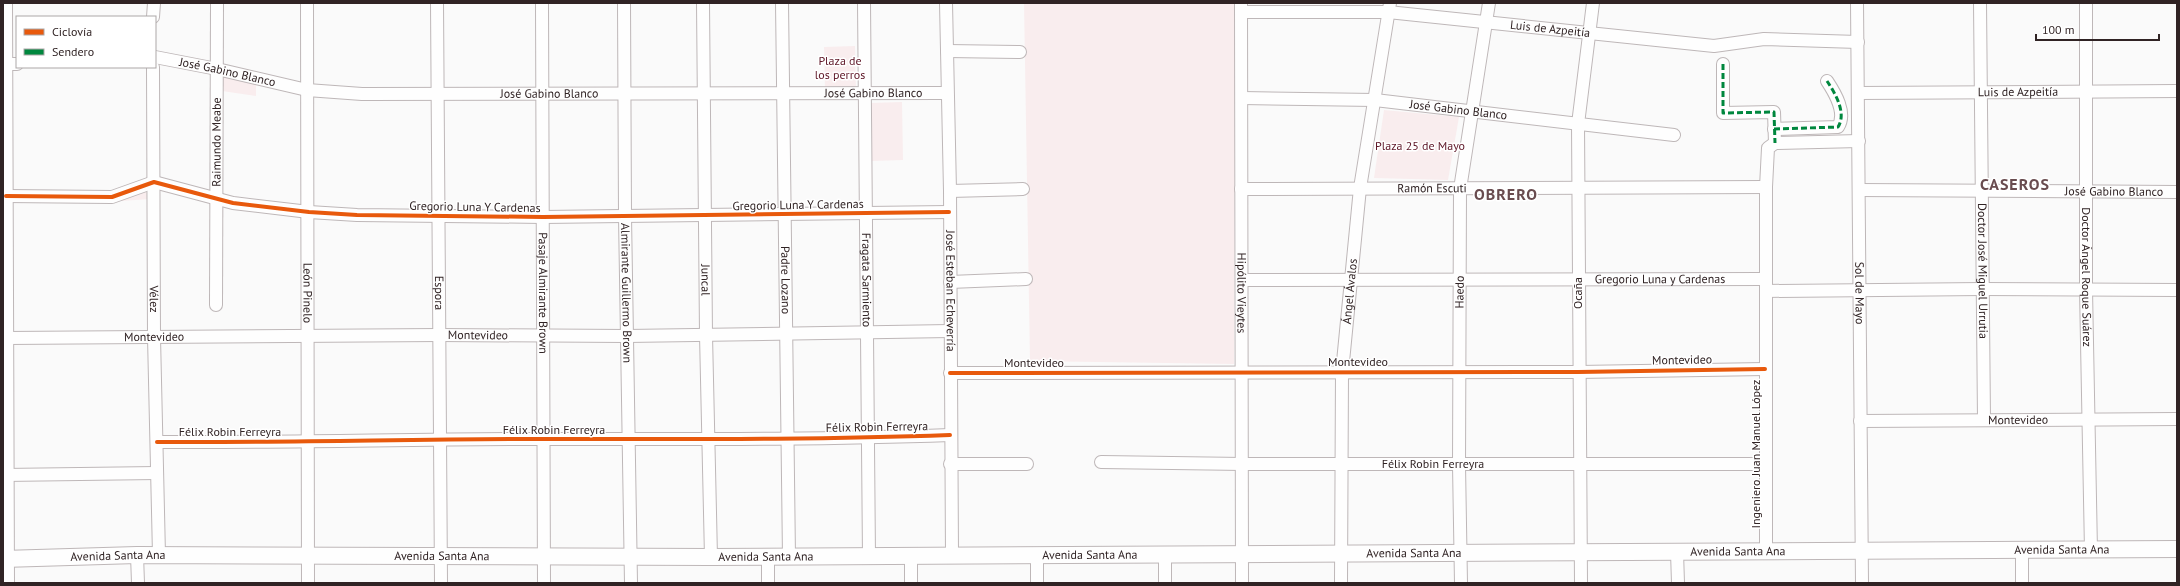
<svg xmlns="http://www.w3.org/2000/svg" width="2180" height="586" font-family="'PT Sans',sans-serif">
<style>
.green{fill:#f9edee}
.lines{fill:none;stroke-linecap:round;stroke-linejoin:round}
.minor-casing{stroke:#beb7b8;stroke-width:14}
.major-casing{stroke:#beb7b8;stroke-width:18}
.minor{stroke:#fefefe;stroke-width:12}
.major{stroke:#fefefe;stroke-width:16}
.quiet{stroke:#00873e;stroke-width:3;stroke-dasharray:6 3;stroke-linecap:butt}
.cycleway-casing{stroke:#fff;stroke-width:6}
.cycleway{stroke:#e8590c;stroke-width:4}
.labels{text-anchor:middle;stroke-width:3;stroke-linejoin:round;paint-order:stroke}
.street-label{font-size:12px;fill:#302324;stroke:#fff}
.park-label{font-size:12px;fill:#5d1526;stroke:#fff}
.district-label{font-size:16px;font-weight:bold;letter-spacing:1px;fill:#694c4f;stroke:#fff}
</style>
<rect width="100%" height="100%" fill="#fafafa"/>
<g class="green">
<polygon points="1024,3 1235,3 1234,364 1030,361"/>
<polygon points="855,46 856,88 825,89 824,47"/>
<polygon points="222,76 256,82 256,96 222,91"/>
<polygon points="902,102 903,160 871,161 870,103"/>
<polygon points="1384,110 1459,117 1448,180 1374,178"/>
<polygon points="151,187 150,199 121,201 121,198"/>
</g>
<g class="lines">
<defs>
<g id="minor">
<path id="s1" d="M307 3 308 583"/>
<path id="s2" d="M437 3 441 583"/>
<path id="s3" d="M542 3 544 583"/>
<path id="s4" d="M624 3 625 216 631 583"/>
<path id="s5" d="M703 3 706 335 711 557"/>
<path id="s6" d="M782 3 789 557"/>
<path id="s7" d="M864 3 869 557"/>
<path id="s8" d="M946 3 950 191 952 555"/>
<path id="s9" d="M1241 3 1242 583"/>
<path id="s10" d="M1857 3 1862 583"/>
<path id="s11" d="M1980 3 1984 419"/>
<path id="s12" d="M2086 3V290L2091 551"/>
<path id="s13" d="M1241 12H1388L1714 46 1764 39 1858 42"/>
<polyline points="153,17 154,3"/>
<polyline points="947,51 1020,52"/>
<path id="s14" d="M155 57 217 69 307 90 362 94 947 93"/>
<polyline points="5,64 17,64"/>
<polyline points="1723,64 1723,113 1774,112 1775,143"/>
<path id="s15" d="M153 67 154 337 159 555"/>
<path id="s16" d="M1858 93 2177 91"/>
<path id="s17" d="M1242 98 1375 100 1674 135"/>
<path d="M1774 129 1838 127C1847 113 1835 93 1827 81"/>
<path id="s18" d="M1241 189 1766 187"/>
<path id="s19" d="M1859 190 2177 192"/>
<polyline points="950,191 1023,189"/>
<polyline points="6,196 112,197 154,182 233,203 309,212 357,215 543,217 949,212"/>
<path id="s20" d="M1242 280 1766 279"/>
<polyline points="950,282 1026,279"/>
<polyline points="1766,291 1982,289 2177,290"/>
<path id="s21" d="M216 305 217 3"/>
<path id="s22" d="M6 338 439 335 627 336 950 331"/>
<polyline points="950,373 1578,372 1765,369"/>
<path id="s23" d="M1860 421 2177 419"/>
<path d="M157 442C286 443 415 439 544 439 679 439 814 440 950 435"/>
<path id="s24" d="M1101 462 1243 464H1765"/>
<polyline points="950,464 1027,464"/>
<polyline points="3,475 157,473"/>
<polyline points="2022,551 2022,583"/>
<polyline points="1677,552 1678,583"/>
<polyline points="1766,552 1766,187 1768,148 1775,143 1859,141"/>
<polyline points="137,555 138,583"/>
<polyline points="911,555 911,583"/>
<polyline points="768,557 768,583"/>
<polyline points="1037,583 1037,556"/>
<polyline points="1165,583 1165,556"/>
<path id="s25" d="M1341 583 1342 372 1360 188 1390 3"/>
<path id="s26" d="M1461 583 1459 465 1460 189 1489 3"/>
<polyline points="1581,583 1578,124 1593,3"/>
</g>
<g id="major">
<polyline points="4,3 6,583"/>
<path id="s27" d="M3 559 137 555 711 557 2177 549"/>
</g>
</defs>
<use href="#minor" class="minor-casing"/>
<use href="#major" class="major-casing"/>
<use href="#minor" class="minor"/>
<use href="#major" class="major"/>
<g class="quiet">
<polyline points="1723,64 1723,113 1774,112 1775,143"/>
<path d="M1774 129 1838 127C1847 113 1835 93 1827 81"/>
</g>
<defs>
<g id="cycleway">
<polyline points="6,196 112,197 154,182 233,203 309,212 357,215 543,217 949,212"/>
<polyline points="950,373 1578,372 1765,369"/>
<path d="M157 442C286 443 415 439 544 439 679 439 814 440 950 435"/>
</g>
</defs>
<use href="#cycleway" class="cycleway-casing"/>
<use href="#cycleway" class="cycleway"/>
</g>
<g class="labels">
<g class="street-label">
<text dy="4" stroke="none"><textPath href="#s13" startOffset="310">Luis de Azpeitía</textPath></text>
<text dy="4" stroke="none"><textPath href="#s14" startOffset="74">José Gabino Blanco</textPath></text>
<text dy="4" stroke="none"><textPath href="#s16" startOffset="160">Luis de Azpeitía</textPath></text>
<text dy="4" stroke="none"><textPath href="#s14" startOffset="722">José Gabino Blanco</textPath></text>
<text dy="4" stroke="none"><textPath href="#s14" startOffset="398">José Gabino Blanco</textPath></text>
<text dy="4" stroke="none"><textPath href="#s17" startOffset="217">José Gabino Blanco</textPath></text>
<text dy="4" stroke="none"><textPath href="#s21" startOffset="163">Raimundo Meabe</textPath></text>
<text dy="4" stroke="none"><textPath href="#s18" startOffset="191">Ramón Escuti</textPath></text>
<text dy="4" stroke="none"><textPath href="#s19" startOffset="255">José Gabino Blanco</textPath></text>
<text transform="translate(798 205) rotate(-1)" y="4">Gregorio Luna Y Cardenas</text>
<text transform="translate(475 207) rotate(1)" y="4">Gregorio Luna Y Cardenas</text>
<text dy="4" stroke="none"><textPath href="#s11" startOffset="268">Doctor José Miguel Urrutia</textPath></text>
<text dy="4" stroke="none"><textPath href="#s12" startOffset="274">Doctor Ángel Roque Suárez</textPath></text>
<text dy="4" stroke="none"><textPath href="#s20" startOffset="418">Gregorio Luna y Cardenas</textPath></text>
<text dy="4" stroke="none"><textPath href="#s5" startOffset="277">Juncal</textPath></text>
<text dy="4" stroke="none"><textPath href="#s6" startOffset="277">Padre Lozano</textPath></text>
<text dy="4" stroke="none"><textPath href="#s7" startOffset="277">Fragata Sarmiento</textPath></text>
<text dy="4" stroke="none"><textPath href="#s8" startOffset="288">José Esteban Echeverría</textPath></text>
<text dy="4" stroke="none"><textPath href="#s25" startOffset="292">Ángel Ávalos</textPath></text>
<text dy="4" stroke="none"><textPath href="#s26" startOffset="291">Haedo</textPath></text>
<text dy="4" stroke="none"><textPath href="#s1" startOffset="290">León Pinelo</textPath></text>
<text dy="4" stroke="none"><textPath href="#s2" startOffset="290">Espora</textPath></text>
<text dy="4" stroke="none"><textPath href="#s3" startOffset="290">Pasaje Almirante Brown</textPath></text>
<text dy="4" stroke="none"><textPath href="#s4" startOffset="290">Almirante Guillermo Brown</textPath></text>
<text dy="4" stroke="none"><textPath href="#s9" startOffset="290">Hipólito Vieytes</textPath></text>
<text transform="translate(1578 293) rotate(-90)" y="4">Ocaña</text>
<text dy="4" stroke="none"><textPath href="#s10" startOffset="290">Sol de Mayo</textPath></text>
<text dy="4" stroke="none"><textPath href="#s15" startOffset="232">Vélez</textPath></text>
<text dy="4" stroke="none"><textPath href="#s22" startOffset="472">Montevideo</textPath></text>
<text dy="4" stroke="none"><textPath href="#s22" startOffset="148">Montevideo</textPath></text>
<text transform="translate(1682 360) rotate(-1)" y="4">Montevideo</text>
<text x="1358" y="366">Montevideo</text>
<text x="1034" y="367">Montevideo</text>
<text dy="4" stroke="none"><textPath href="#s23" startOffset="158">Montevideo</textPath></text>
<text transform="translate(877 427) rotate(-1)" y="4">Félix Robin Ferreyra</text>
<text x="554" y="434">Félix Robin Ferreyra</text>
<text x="230" y="436">Félix Robin Ferreyra</text>
<text transform="translate(1756 454) rotate(-90)" y="4">Ingeniero Juan Manuel López</text>
<text dy="4" stroke="none"><textPath href="#s24" startOffset="332">Félix Robin Ferreyra</textPath></text>
<text dy="4" stroke="none"><textPath href="#s27" startOffset="2059">Avenida Santa Ana</textPath></text>
<text dy="4" stroke="none"><textPath href="#s27" startOffset="1735">Avenida Santa Ana</textPath></text>
<text dy="4" stroke="none"><textPath href="#s27" startOffset="1411">Avenida Santa Ana</textPath></text>
<text dy="4" stroke="none"><textPath href="#s27" startOffset="115">Avenida Santa Ana</textPath></text>
<text dy="4" stroke="none"><textPath href="#s27" startOffset="1087">Avenida Santa Ana</textPath></text>
<text dy="4" stroke="none"><textPath href="#s27" startOffset="439">Avenida Santa Ana</textPath></text>
<text dy="4" stroke="none"><textPath href="#s27" startOffset="763">Avenida Santa Ana</textPath></text>
</g>
<g class="park-label">
<text x="840" y="65">Plaza de<tspan x="840" dy="14">los perros</tspan></text>
<text x="1420" y="150">Plaza 25 de Mayo</text>
</g>
<g class="district-label">
<text x="2015" y="190">CASEROS</text>
<text x="1506" y="200">OBRERO</text>
</g>
</g>
<rect width="2180" height="586" fill="none" stroke="#302324" stroke-width="8"/>
<rect x="16" y="16" width="140" height="52" fill="#ffffff" stroke="#aca7a7"/>
<rect x="24" y="29" width="20" height="6" fill="#e8590c" stroke="#aca7a7"/>
<text x="52" y="36" font-size="12" fill="#302324">Ciclovía</text>
<rect x="24" y="49" width="20" height="6" fill="#00873e" stroke="#aca7a7"/>
<text x="52" y="56" font-size="12" fill="#302324">Sendero</text>
<path d="M2036 34v6h123v-6" fill="none" stroke="#302324" stroke-width="2"/>
<text x="2042" y="34" font-size="12" fill="#302324" stroke="#ffffff" stroke-width="3" paint-order="stroke">100 m</text>
</svg>
